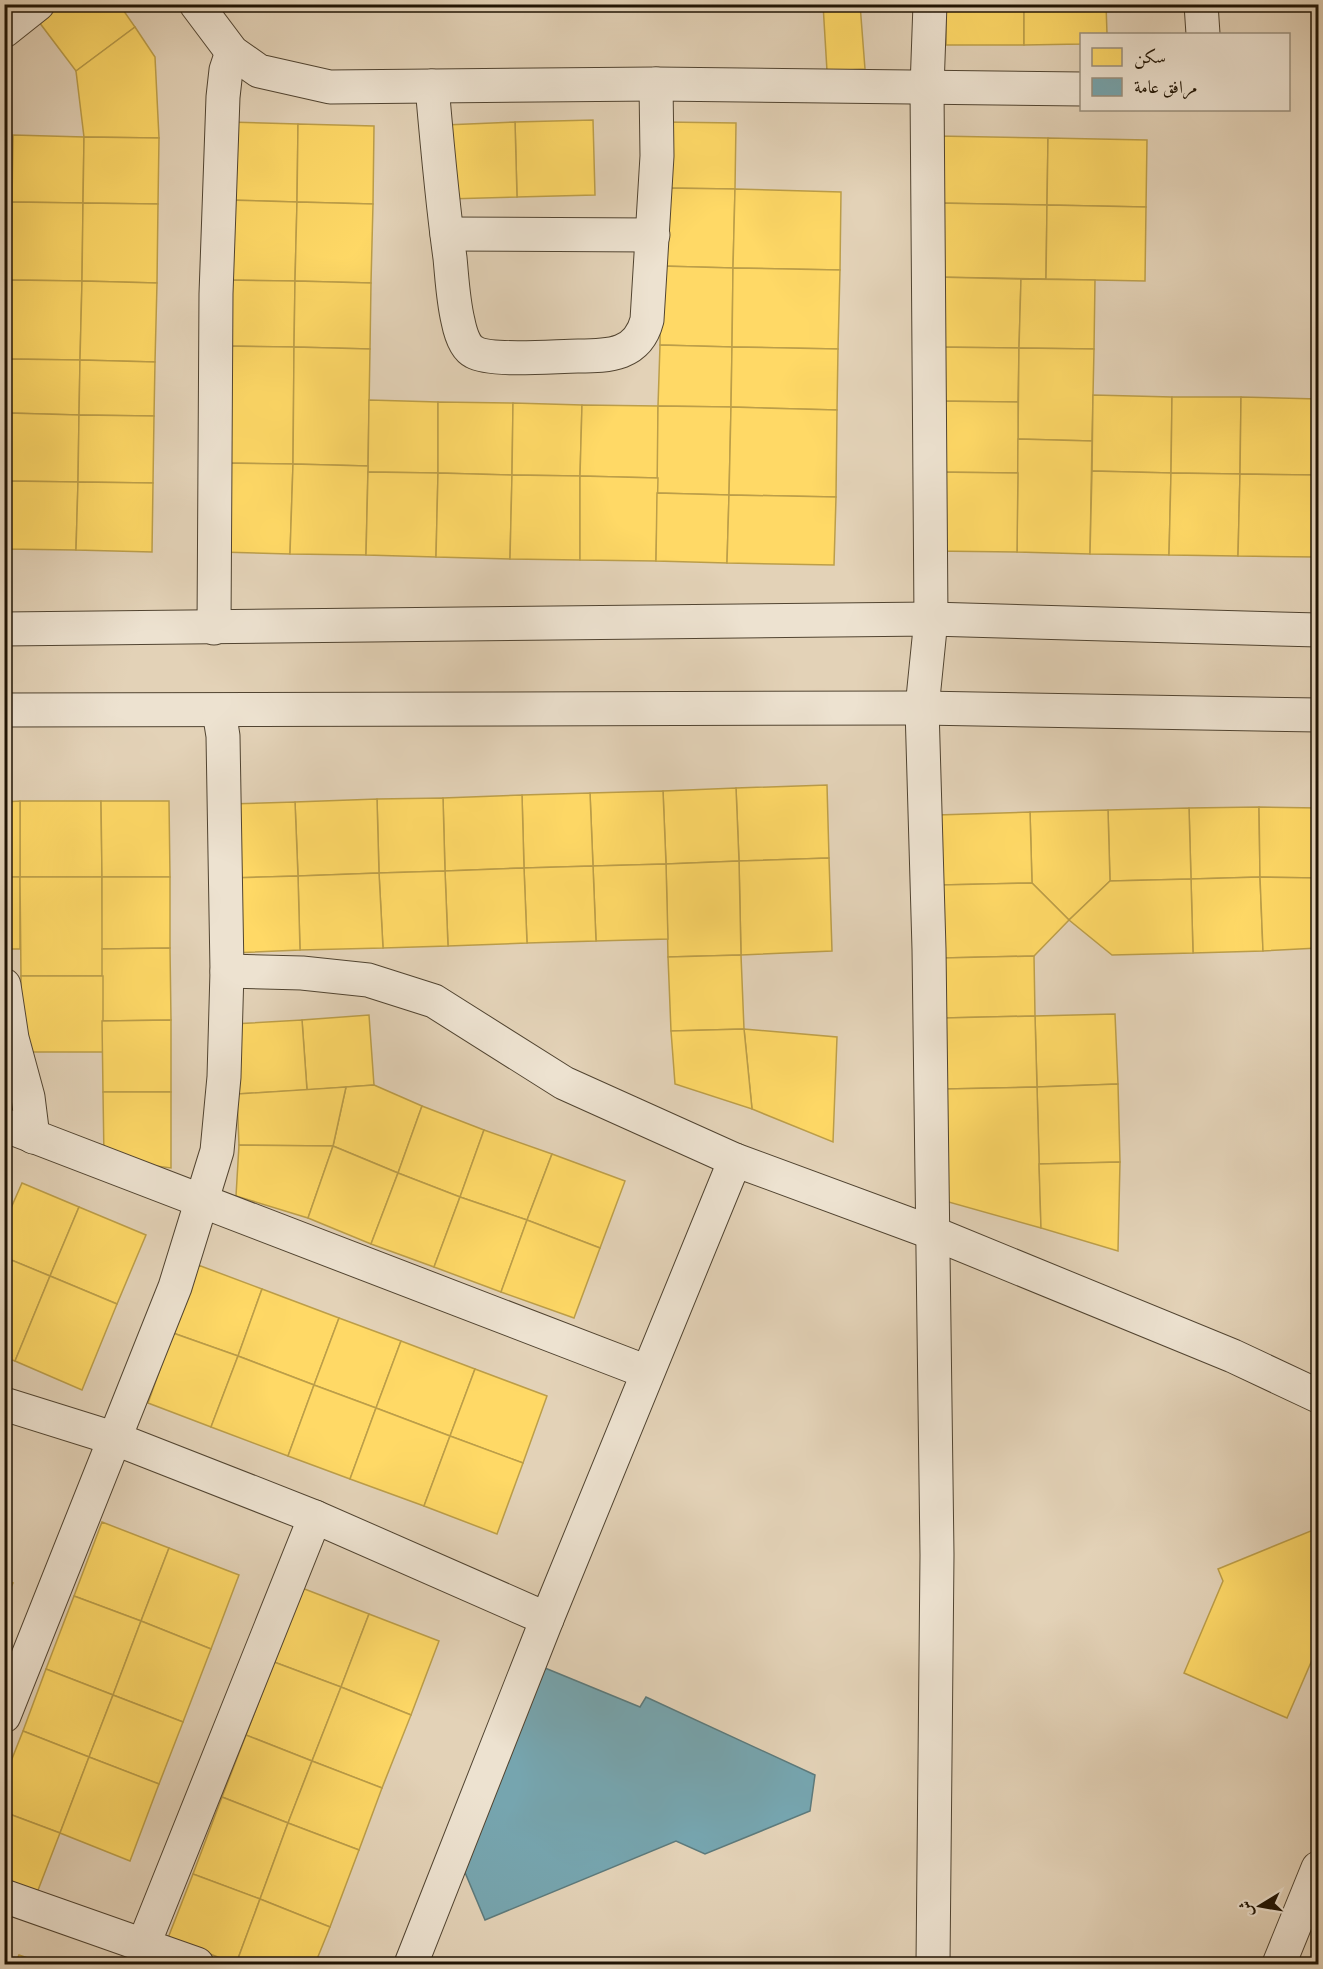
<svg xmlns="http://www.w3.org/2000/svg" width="1323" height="1969" font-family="'Libre Bodoni',Amiri,serif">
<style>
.homes{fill:#ffd966;stroke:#bc9e49;stroke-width:1.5}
.public{fill:#76a5af;stroke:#5c7a7c;stroke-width:1.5}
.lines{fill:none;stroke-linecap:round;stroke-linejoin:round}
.minor-casing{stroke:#514431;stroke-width:35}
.minor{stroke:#ede2d0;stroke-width:33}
</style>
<rect width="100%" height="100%" fill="#e3d2b7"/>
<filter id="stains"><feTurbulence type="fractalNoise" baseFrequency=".00333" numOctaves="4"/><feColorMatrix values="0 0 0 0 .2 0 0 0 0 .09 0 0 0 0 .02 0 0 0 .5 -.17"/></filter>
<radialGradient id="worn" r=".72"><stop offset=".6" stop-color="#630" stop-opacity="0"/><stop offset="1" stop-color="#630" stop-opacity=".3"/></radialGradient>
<g class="homes">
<polygon points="53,4 119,4 135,27 76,71 36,18"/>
<polygon points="823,4 860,4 865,69 827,71"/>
<rect x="946" y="4" width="78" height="41"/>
<polygon points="1024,4 1106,4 1107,34 1082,34 1082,44 1024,45"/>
<polygon points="135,27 155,57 159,138 84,137 76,71"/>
<polygon points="593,120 595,195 517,197 515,122"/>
<polygon points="228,122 298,124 297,202 226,200"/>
<polygon points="515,122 517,197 447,199 445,125"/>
<polygon points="664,122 736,123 735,189 663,188"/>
<polygon points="298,124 374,126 373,204 297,202"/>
<polygon points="13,135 84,137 83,203 12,202"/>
<polygon points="937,136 1048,138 1047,205 936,203"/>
<polygon points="84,137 159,138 158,204 83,203"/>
<polygon points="1048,138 1147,140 1146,207 1047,205"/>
<polygon points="663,188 735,189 733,268 661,266"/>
<polygon points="735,189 841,192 840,270 733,268"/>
<polygon points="226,200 297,202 295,281 225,280"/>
<polygon points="12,202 83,203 82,281 11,280"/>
<polygon points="297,202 373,204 371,283 295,281"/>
<polygon points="83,203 158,204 157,283 82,281"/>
<polygon points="936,203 1047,205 1046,279 935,277"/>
<polygon points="1047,205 1146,207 1145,281 1046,279"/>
<polygon points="661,266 733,268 732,347 660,345"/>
<polygon points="733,268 840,270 838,349 732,347"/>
<polygon points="935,277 1021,279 1019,348 934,347"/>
<polygon points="1021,279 1095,280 1094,349 1019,348"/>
<polygon points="11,280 82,281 80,360 9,359"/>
<polygon points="225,280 295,281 294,347 223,346"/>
<polygon points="82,281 157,283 155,362 80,360"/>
<polygon points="295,281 371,283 370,349 294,347"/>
<polygon points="660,345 732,347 731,407 658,406"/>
<polygon points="223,346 294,347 293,464 221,463"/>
<polygon points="294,347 370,349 368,466 293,464"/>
<polygon points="732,347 838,349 837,410 731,407"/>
<polygon points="934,347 1019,348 1018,402 933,401"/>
<polygon points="1019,348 1094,349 1092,441 1018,439"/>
<polygon points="9,359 80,360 79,415 8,413"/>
<polygon points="80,360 155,362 154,416 79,415"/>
<polygon points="1093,395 1172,397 1171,473 1092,471"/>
<polygon points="1172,397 1241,397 1240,474 1171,473"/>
<polygon points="1241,397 1318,399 1317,475 1240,474"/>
<polygon points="369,400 438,402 438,473 368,472"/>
<polygon points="933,401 1018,402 1018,473 932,472"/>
<polygon points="438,402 513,403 512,475 438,473"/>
<polygon points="513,403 582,405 580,476 512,475"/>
<polygon points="582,405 658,406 658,478 580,476"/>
<polygon points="658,406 731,407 729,495 657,493"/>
<polygon points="731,407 837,410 836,497 729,495"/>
<polygon points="8,413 79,415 78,482 7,481"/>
<polygon points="79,415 154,416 153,483 78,482"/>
<polygon points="1018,439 1092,441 1090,554 1017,552"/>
<polygon points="221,463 293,464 290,554 220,552"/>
<polygon points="293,464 368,466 366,555 290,554"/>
<polygon points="1092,471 1171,473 1169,555 1090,554"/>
<polygon points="368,472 438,473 436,557 366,555"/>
<polygon points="932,472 1018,473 1017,552 931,551"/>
<polygon points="438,473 512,475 510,559 436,557"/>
<polygon points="1171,473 1240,474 1238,556 1169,555"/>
<polygon points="1240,474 1317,475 1316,557 1238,556"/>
<polygon points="512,475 580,476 580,560 510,559"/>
<polygon points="1317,475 1318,475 1318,557 1316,557"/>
<polygon points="580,476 658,478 656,561 580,560"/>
<polygon points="4,480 7,481 6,549 4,549"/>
<polygon points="7,481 78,482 76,550 6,549"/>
<polygon points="78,482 153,483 152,552 76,550"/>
<polygon points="657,493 729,495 727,563 656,561"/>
<polygon points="729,495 836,497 834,565 727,563"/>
<polygon points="827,785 829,858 739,861 736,788"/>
<polygon points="736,788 739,861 666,864 663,791"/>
<polygon points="663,791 666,864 593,866 590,793"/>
<polygon points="590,793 593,866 524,868 522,795"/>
<polygon points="522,795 524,868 445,871 443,798"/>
<polygon points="443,798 445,871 379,873 377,799"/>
<polygon points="377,799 379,873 298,876 295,802"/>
<polygon points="20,801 101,801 102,877 20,877"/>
<polygon points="20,801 20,877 4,877 4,802"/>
<polygon points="101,801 169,801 170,877 102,877"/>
<polygon points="295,802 298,876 230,878 228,804"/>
<polygon points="1259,807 1260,877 1191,879 1189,808"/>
<polygon points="1259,807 1318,808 1318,878 1260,877"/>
<polygon points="1189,808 1191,879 1110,881 1108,810"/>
<polygon points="1108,810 1110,881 1069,920 1032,883 1030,812"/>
<polygon points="1030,812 1032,883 940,885 937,815"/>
<polygon points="829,858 832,951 741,955 739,861"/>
<polygon points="739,861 741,955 668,957 666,864"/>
<polygon points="666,864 668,939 596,941 593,866"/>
<polygon points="593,866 596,941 527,943 524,868"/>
<polygon points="524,868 527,943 448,946 445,871"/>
<polygon points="445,871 448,946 383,948 379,873"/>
<polygon points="379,873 383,948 300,950 298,876"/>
<polygon points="298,876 300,950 232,953 230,878"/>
<rect x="4" y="877" width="16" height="72"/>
<polygon points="20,877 102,877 103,976 21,976"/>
<polygon points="102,877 170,877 170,948 102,949"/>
<polygon points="1260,877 1263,951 1193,953 1191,879"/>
<polygon points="1260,877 1318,878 1318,948 1263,951"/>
<polygon points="1191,879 1193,953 1112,955 1069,920 1110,881"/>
<polygon points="1032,883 1069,920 1034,956 942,958 940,885"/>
<polygon points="170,948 171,1020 102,1021 102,949"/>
<polygon points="741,955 744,1029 671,1031 668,957"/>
<polygon points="1034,956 1035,1016 943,1018 942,958"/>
<rect x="21" y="976" width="82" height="76"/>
<polygon points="1115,1014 1118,1084 1037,1087 1035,1016"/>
<polygon points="369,1015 374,1085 307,1090 302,1020"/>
<polygon points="1035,1016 1037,1087 945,1089 943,1018"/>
<polygon points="171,1020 171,1092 103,1092 102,1021"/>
<polygon points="302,1020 307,1090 237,1094 232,1024"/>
<polygon points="744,1029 837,1037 833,1142 752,1109"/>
<polygon points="744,1029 752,1109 675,1084 671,1031"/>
<polygon points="1118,1084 1120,1162 1039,1164 1037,1087"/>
<polygon points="374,1085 422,1106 398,1173 333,1146 346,1087"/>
<polygon points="346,1087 333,1146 239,1145 237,1094"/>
<polygon points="1037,1087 1041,1228 945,1201 945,1089"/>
<polygon points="103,1092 171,1092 171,1168 104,1159"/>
<polygon points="422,1106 484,1130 460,1197 398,1173"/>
<polygon points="484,1130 552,1154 527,1220 460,1197"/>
<polygon points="239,1145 333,1146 308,1218 236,1196"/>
<polygon points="333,1146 398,1173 371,1244 308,1218"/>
<polygon points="552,1154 625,1181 600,1248 527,1220"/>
<polygon points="1120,1162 1118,1251 1041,1228 1039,1164"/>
<polygon points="398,1173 460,1197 434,1267 371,1244"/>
<polygon points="22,1183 79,1207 50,1276 4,1257 4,1224"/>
<polygon points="460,1197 527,1220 501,1292 434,1267"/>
<polygon points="79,1207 146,1235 117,1304 50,1276"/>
<polygon points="527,1220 600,1248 574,1318 501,1292"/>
<polygon points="4,1257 50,1276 15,1361 4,1357"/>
<polygon points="198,1265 262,1289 238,1356 173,1333"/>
<polygon points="50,1276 117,1304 82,1390 15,1361"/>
<polygon points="262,1289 339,1318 314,1385 238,1356"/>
<polygon points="339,1318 401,1341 376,1408 314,1385"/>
<polygon points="173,1333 238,1356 211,1427 148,1403"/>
<polygon points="401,1341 475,1369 450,1436 376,1408"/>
<polygon points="238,1356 314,1385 288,1456 211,1427"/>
<polygon points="475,1369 547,1396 523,1463 450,1436"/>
<polygon points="314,1385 376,1408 350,1479 288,1456"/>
<polygon points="376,1408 450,1436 424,1506 350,1479"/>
<polygon points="450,1436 523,1463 497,1534 424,1506"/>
<polygon points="102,1522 169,1548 141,1621 74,1596"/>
<polygon points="1318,1528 1318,1646 1287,1718 1184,1673 1223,1581 1218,1569"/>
<polygon points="169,1548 239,1575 211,1649 141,1621"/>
<polygon points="4,1579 13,1583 4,1604"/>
<polygon points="302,1588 369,1614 341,1687 274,1662"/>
<polygon points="74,1596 141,1621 113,1695 46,1669"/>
<polygon points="369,1614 439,1641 411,1715 341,1687"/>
<polygon points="141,1621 211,1649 183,1722 113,1695"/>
<polygon points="274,1662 341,1687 312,1761 246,1735"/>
<polygon points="46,1669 113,1695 89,1757 23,1731"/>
<polygon points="341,1687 411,1715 382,1788 312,1761"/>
<polygon points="113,1695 183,1722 159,1784 89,1757"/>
<polygon points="23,1731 89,1757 60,1833 4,1812 4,1779"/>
<polygon points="246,1735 312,1761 288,1823 222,1797"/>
<polygon points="89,1757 159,1784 130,1861 60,1833"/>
<polygon points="312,1761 382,1788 359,1850 288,1823"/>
<polygon points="222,1797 288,1823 260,1899 193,1874"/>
<polygon points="4,1812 60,1833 35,1898 4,1885"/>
<polygon points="288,1823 359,1850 330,1927 260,1899"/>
<polygon points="193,1874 260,1899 236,1964 168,1938"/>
<polygon points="260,1899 330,1927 315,1964 236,1964"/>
<polygon points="19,1955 45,1964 15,1964"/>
</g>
<polygon class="public" points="545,1668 640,1707 646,1697 815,1775 810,1811 705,1854 676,1841 485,1920 461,1863"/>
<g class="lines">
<defs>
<g id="minor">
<polyline points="196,4 232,52 259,71 330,87 656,84 1082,89"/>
<polyline points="930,4 927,88 931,619 922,708 929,949 937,1555 933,1964"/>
<polyline points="1201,4 1203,34"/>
<polyline points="4,31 38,4"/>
<path d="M432 86C437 143 442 201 450 258 452 278 453 300 458 321 460 331 464 347 474 352 491 362 556 356 578 356 610 356 638 355 647 320L657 156 656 84"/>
<polyline points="447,234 653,235"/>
<polyline points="214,628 216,294 223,97 226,70 232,52"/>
<polyline points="4,629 931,619 1318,630"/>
<polyline points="4,710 922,708 1318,715"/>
<polyline points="227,971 302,973 368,980 434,1001 564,1083 735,1160"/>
<polyline points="4,985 12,1038 28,1097 33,1137"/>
<polyline points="4,1125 647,1372"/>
<polyline points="4,1404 116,1439 315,1517 547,1619 735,1160 933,1233 1233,1356 1318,1396"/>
<polyline points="4,1716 175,1287 217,1151 224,1077 227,971 223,736 219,711"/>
<polyline points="4,1896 197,1964"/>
<polyline points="143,1946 315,1517"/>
<polyline points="411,1964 547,1619"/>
<polyline points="1279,1964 1318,1868"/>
</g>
</defs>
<use href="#minor" class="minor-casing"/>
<use href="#minor" class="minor"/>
</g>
<rect width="1323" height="1969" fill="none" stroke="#e3d2b7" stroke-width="24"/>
<rect x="6" y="6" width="1311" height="1957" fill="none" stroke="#201404" stroke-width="3"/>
<rect x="12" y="12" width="1299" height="1945" fill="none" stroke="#201404" stroke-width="1.5"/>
<rect x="1080" y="33" width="210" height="78" fill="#ede2d0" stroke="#9b907e" stroke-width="1.5"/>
<rect x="1092" y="48" width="30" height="18" fill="#ffd966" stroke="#9b907e" stroke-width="1.5"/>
<text x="1134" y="63" font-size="18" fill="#201404">سكن</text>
<rect x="1092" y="78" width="30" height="18" fill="#76a5af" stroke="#9b907e" stroke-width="1.5"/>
<text x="1134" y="93" font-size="18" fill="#201404">مرافق عامة</text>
<g transform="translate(1260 1906) rotate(259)" stroke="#ede2d0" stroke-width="4.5" paint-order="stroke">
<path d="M0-4.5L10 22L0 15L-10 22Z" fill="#201404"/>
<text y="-9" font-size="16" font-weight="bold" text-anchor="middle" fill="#201404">ش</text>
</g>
<rect width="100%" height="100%" filter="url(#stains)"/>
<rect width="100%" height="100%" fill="url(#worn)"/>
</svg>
